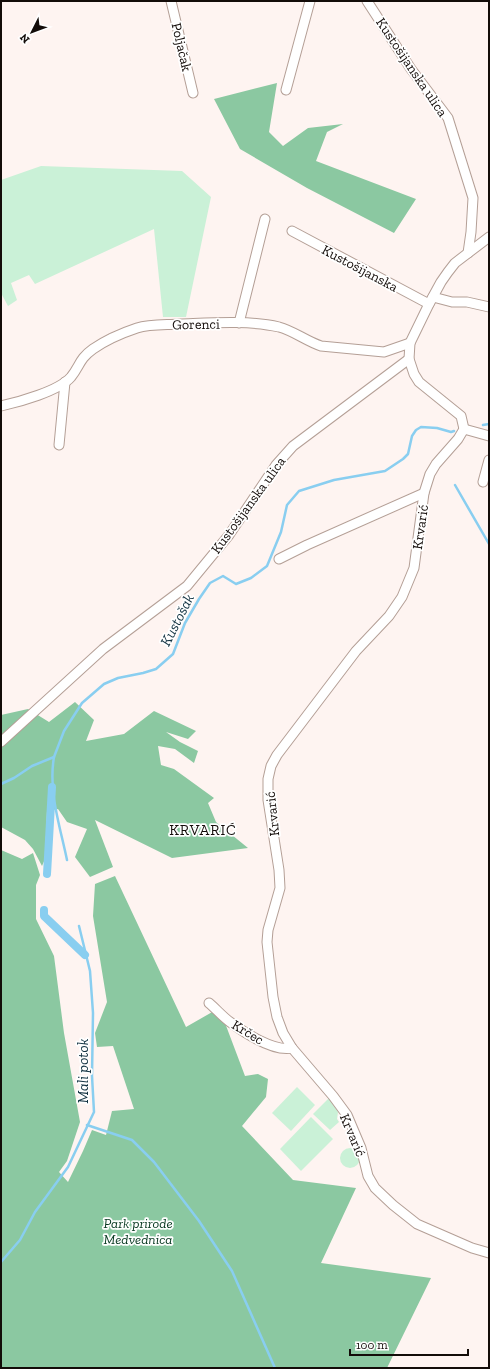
<svg xmlns="http://www.w3.org/2000/svg" width="490" height="1369" font-family="'Zilla Slab',serif">
<style>
.green{fill:#caf1d7}
.forest{fill:#8bc8a1}
.lines{fill:none;stroke-linecap:round;stroke-linejoin:round}
.stream{stroke:#89cef0;stroke-width:2.5}
.canal{stroke:#89cef0;stroke-width:8}
.minor-casing{stroke:#b49f96;stroke-width:11}
.minor{stroke:#fff;stroke-width:9}
.labels{text-anchor:middle;stroke-width:3.5;stroke-linejoin:round;paint-order:stroke}
.street-label{font-size:14px;fill:#130c09;stroke:#fff}
.park-label{font-size:14px;font-style:italic;fill:#04361d;stroke:#fff}
.water-label{font-size:15px;font-style:italic;fill:#123241;stroke:#fff}
.neighbourhood-label{font-size:15px;letter-spacing:1px;fill:#130c09;stroke:#fff}
</style>
<rect width="100%" height="100%" fill="#fef4f1"/>
<g class="green">
<polygon points="41,166 182,171 211,197 186,317 163,317 154,229 35,284 29,275 11,283 17,300 8,306 1,293 1,180"/>
<polygon points="297,1087 315,1105 291,1131 272,1113"/>
<polygon points="329,1098 338,1112 337,1119 339,1122 330,1130 313,1114"/>
<polygon points="311,1117 333,1139 301,1171 280,1149"/>
<circle cx="350" cy="1158" r="10"/>
</g>
<g class="forest">
<polygon points="277,83 269,132 283,146 308,128 343,124 327,132 316,161 416,199 394,233 307,188 240,149 214,99"/>
<polygon points="75,702 94,720 86,741 124,734 154,711 196,731 188,739 166,732 180,742 198,751 194,763 175,749 158,746 161,765 174,769 214,798 208,803 216,822 248,848 172,858 95,820 113,867 90,877 75,857 87,829 67,822 58,809 47,811 45,859 42,866 33,849 25,840 1,827 1,715 28,709 49,722"/>
<polygon points="1,850 22,859 33,853 40,875 36,885 36,919 54,956 64,1033 80,1122 67,1161 59,1172 68,1182 83,1151 92,1130 106,1135 112,1111 134,1109 113,1046 97,1047 95,1033 107,1002 93,916 95,884 115,876 186,1027 214,1011 225,1023 245,1076 258,1074 268,1079 266,1097 242,1126 293,1180 356,1188 321,1263 431,1278 387,1368 1,1368"/>
</g>
<g class="lines">
<g class="stream">
<polyline points="483,425 489,424"/>
<polyline points="455,485 489,544"/>
<path d="M54 757C48 791 60 826 67 860"/>
<polyline points="1,784 14,778 32,766 54,757 64,731 82,703 104,684 118,678 143,673 156,669 173,654 185,623 199,599 210,583 223,576 236,584 251,578 267,566 281,532 287,505 299,491 334,480 385,471 403,459 408,454 412,436 416,430 421,427 437,428 451,432 454,431"/>
<polyline points="87,1125 132,1140 154,1162 199,1221 232,1271 275,1368"/>
<polyline points="1,1262 20,1240 35,1212 68,1167 94,1112 92,1076 93,1013 90,971 79,926"/>
</g>
<g class="canal">
<polyline points="47,874 52,787"/>
<polyline points="44,910 44,916 85,955"/>
</g>
<defs>
<g id="minor">
<polyline points="171,1 193,93"/>
<polyline points="367,1 411,69 448,118 473,198 471,232 468,253"/>
<polyline points="286,90 310,1"/>
<polyline points="292,231 429,304"/>
<polyline points="489,237 455,263 448,272 441,282 429,304 410,343 409,359 414,374 419,382 461,416 464,429 458,439 436,464 430,474 424,493 414,568 402,597 389,616 356,651 277,755 271,766 268,779 268,800 279,870 280,888 268,930 267,942 273,997 277,1017 283,1033 292,1048 333,1096 347,1115 361,1148 368,1176 375,1188 393,1205 417,1224 472,1248 489,1253"/>
<polyline points="433,297 452,302 467,302 489,307"/>
<polyline points="239,323 265,219"/>
<path d="M1 406C19 402 59 391 71 377 80 366 79 359 93 349 106 340 122 333 137 328 150 324 166 325 179 324 210 323 249 320 279 327 294 331 306 341 321 346L384 352 410 343"/>
<polyline points="464,429 489,436"/>
<polyline points="59,445 65,382"/>
<polyline points="483,482 489,460"/>
<polyline points="279,559 307,545 424,493"/>
<polyline points="1,742 103,649 187,586 229,535 276,465 293,446 409,359"/>
<path d="M209 1003C216 1009 223 1017 230 1022 245 1033 274 1052 292 1048"/>
</g>
</defs>
<use href="#minor" class="minor-casing"/>
<use href="#minor" class="minor"/>
</g>
<g class="labels">
<g class="street-label">
<text transform="translate(182 47) rotate(77)" y="5">Poljačak</text>
<text transform="translate(412 67) rotate(56)" y="5">Kustošijanska ulica</text>
<text transform="translate(360 268) rotate(28)" y="5">Kustošijanska</text>
<text transform="translate(196 324) rotate(-1)" y="5">Gorenci</text>
<text transform="translate(248 505) rotate(-54)" y="5">Kustošijanska ulica</text>
<text transform="translate(420 527) rotate(-82)" y="5">Krvarić</text>
<text transform="translate(272 814) rotate(-96)" y="5">Krvarić</text>
<text transform="translate(248 1032) rotate(31)" y="5">Krčec</text>
<text transform="translate(353 1135) rotate(67)" y="5">Krvarić</text>
</g>
<g class="park-label">
<text x="138" y="1228">Park prirode<tspan x="138" dy="16">Medvednica</tspan></text>
</g>
<g class="water-label">
<text transform="translate(177 620) rotate(-63)" y="5">Kustošak</text>
<text transform="translate(83 1071) rotate(-90)" y="5">Mali potok</text>
</g>
<g class="neighbourhood-label">
<text x="203" y="835">KRVARIĆ</text>
</g>
</g>
<rect width="490" height="1369" fill="none" stroke="#130c09" stroke-width="4"/>
<g transform="translate(32 32) rotate(228)" stroke="#ffffff" stroke-width="3" paint-order="stroke">
<path d="M0-3L7 15L0 10L-7 15Z" fill="#130c09"/>
<text y="-6" font-size="11" font-weight="bold" text-anchor="middle" fill="#130c09">N</text>
</g>
<path d="M350 1349v6h118v-6" fill="none" stroke="#130c09" stroke-width="2"/>
<text x="356" y="1349" font-size="12" fill="#130c09" stroke="#ffffff" stroke-width="3" paint-order="stroke">100 m</text>
</svg>
